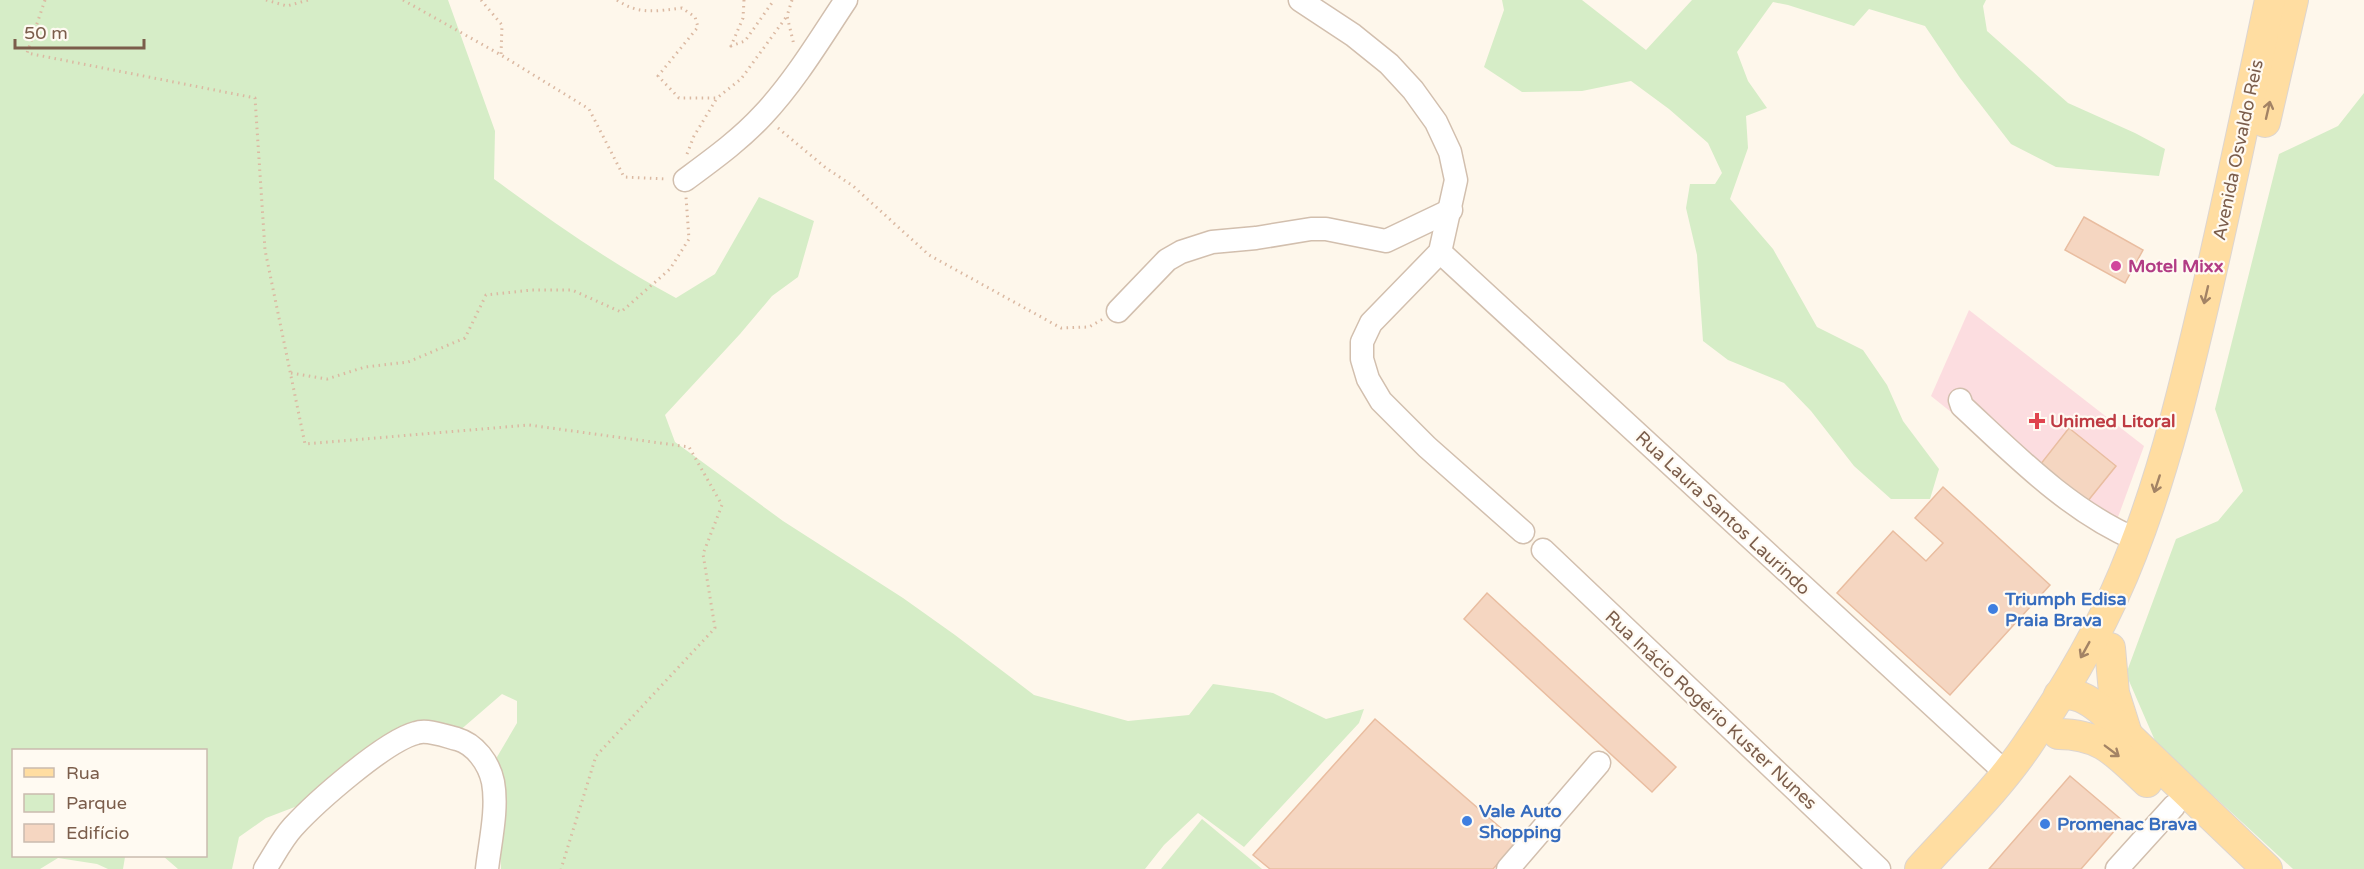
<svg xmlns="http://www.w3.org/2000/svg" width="2364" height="869" font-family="'Varela Round',sans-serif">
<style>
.medical{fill:#fcdde0}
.green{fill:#d6edc7}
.building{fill:#f5d6c1;stroke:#e9bda0;stroke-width:1.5}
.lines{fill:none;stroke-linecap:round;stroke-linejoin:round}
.minor-casing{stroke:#d2bfae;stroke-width:25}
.major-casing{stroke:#ddd5d0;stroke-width:32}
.path{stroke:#dbb9a2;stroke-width:3;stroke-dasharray:1.5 4.5;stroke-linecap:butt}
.minor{stroke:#fff;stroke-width:22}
.major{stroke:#ffdda1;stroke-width:30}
.oneway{stroke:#a38365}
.hotel-dot{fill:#d1479c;stroke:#fffaf2;stroke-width:2}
.health-dot{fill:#e0444e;stroke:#fffaf2;stroke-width:2}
.shop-dot{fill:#3f7fe0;stroke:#fffaf2;stroke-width:2}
.labels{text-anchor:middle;stroke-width:4.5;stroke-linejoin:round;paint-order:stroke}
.street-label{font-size:18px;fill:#7b5d4b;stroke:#fffaf2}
.hotel-label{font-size:18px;font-weight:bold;fill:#b23c85;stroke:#fffaf2;text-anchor:start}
.health-label{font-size:18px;font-weight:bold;fill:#be3a42;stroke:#fffaf2;text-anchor:start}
.shop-label{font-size:18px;font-weight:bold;fill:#366cbe;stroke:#fffaf2;text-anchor:start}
</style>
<rect width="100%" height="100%" fill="#fef7eb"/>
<polygon class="medical" points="1969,310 2144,446 2110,539 1931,396"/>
<g class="green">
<path d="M0 0H448L495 131 494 179C553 222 612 264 676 298L715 274 759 197 814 221 798 277 772 296 740 334 665 415 675 442 783 521 903 598 955 635 1034 695 1128 721 1189 715 1213 684 1273 693 1326 719 1364 709 1359 723 1244 847 1198 813 1164 845 1145 869H501L497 757 517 723V701L502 694 458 732 404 728 313 800 266 818 239 837 232 869H178L163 856H206V750H14V856H127L125 857 123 869H108L97 864 58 858 40 869H0Z"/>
<polygon points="1502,0 1582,0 1646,50 1692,0 1986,0 1983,6 1987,31 2068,103 2135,133 2165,149 2159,176 2056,167 2011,144 1960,78 1925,26 1869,9 1854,26 1788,5 1773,2 1737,52 1748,81 1767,108 1746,116 1748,148 1730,199 1773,249 1817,327 1863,350 1887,385 1903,421 1939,469 1930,499 1891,499 1854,466 1811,411 1784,383 1728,360 1703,341 1697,255 1686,208 1690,184 1715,184 1722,173 1708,143 1669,109 1631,81 1582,91 1522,92 1484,67 1504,10"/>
<polygon points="2364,93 2364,869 2293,869 2156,743 2126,674 2176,539 2218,521 2243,491 2215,409 2279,154 2338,126"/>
<polygon points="1202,819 1262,869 1161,869"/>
</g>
<g class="building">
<polygon points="2084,217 2143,250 2125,283 2065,250"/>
<polygon points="2069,428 2116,466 2083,507 2036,470"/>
<polygon points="1943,487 2050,585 1950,695 1837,593 1893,531 1926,561 1943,543 1915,518"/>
<polygon points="1487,593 1676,767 1652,792 1464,619"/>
<polygon points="1375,719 1517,842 1493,869 1270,869 1253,855"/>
<polygon points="2070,776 2123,821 2081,869 1989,869"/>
</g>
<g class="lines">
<defs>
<g id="minor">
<polyline points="1300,0 1353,35 1389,64 1413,90 1436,122 1450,152 1456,180 1440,252 1371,323 1362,342 1362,359 1368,379 1381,401 1427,447 1523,532"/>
<path d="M685 180C712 160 740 140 763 115 795 81 820 39 846 0"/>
<polyline points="1440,252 2006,773"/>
<polyline points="1118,311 1167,260 1181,252 1212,242 1256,238 1311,229 1326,229 1386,241 1451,210"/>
<path d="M1960 400 1962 406C2015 455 2069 511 2137 540"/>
<polyline points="1543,550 1879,869"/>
<path d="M265 869C274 855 282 839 293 827 316 802 385 741 416 733 427 729 445 736 457 739 475 744 489 763 493 782 498 809 490 842 487 869"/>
<polyline points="1508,869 1599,763"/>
<polyline points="2117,869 2174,806"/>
</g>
<g id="major">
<polyline points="2265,122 2293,0"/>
<polyline points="2110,648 2114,693 2126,731"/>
<path d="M2059 695C2076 692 2087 699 2100 709L2267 869"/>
<path d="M2058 734C2102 734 2117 754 2147 782"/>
<path d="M1920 869C1958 827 2001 786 2032 738 2071 681 2107 618 2132 553 2166 466 2187 376 2208 286 2230 191 2250 95 2270 0"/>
</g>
</defs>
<use href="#minor" class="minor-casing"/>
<use href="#major" class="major-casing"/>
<g class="path">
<polyline points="45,0 27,53 255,98 265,250 305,444 529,425 689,447 722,505 703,554 715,628 596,756 561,869"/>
<polyline points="266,0 287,6 308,0"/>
<polyline points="403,0 501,55 589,109 624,177 666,179"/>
<polyline points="481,0 502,25 501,55"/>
<path d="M617 0C638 15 657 11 682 8L695 17 698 27 658 76 679 98H717L741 79 787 16"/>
<polyline points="744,0 743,18 731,46 745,41 774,0"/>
<polyline points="792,0 787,16 794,45"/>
<polyline points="778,128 826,168 853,186 929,255 1061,328 1089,327 1103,319"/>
<polyline points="687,154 694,136 717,98"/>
<polyline points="291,373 327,379 365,367 408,362 465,338 486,295 532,290 572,290 621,312 670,269 689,239 686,197"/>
</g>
<use href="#minor" class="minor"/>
<use href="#major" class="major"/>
</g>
<defs><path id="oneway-shaft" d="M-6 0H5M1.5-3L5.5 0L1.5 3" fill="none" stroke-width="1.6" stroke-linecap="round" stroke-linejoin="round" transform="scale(1.5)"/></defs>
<g class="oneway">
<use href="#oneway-shaft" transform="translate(2268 110) rotate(-77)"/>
<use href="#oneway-shaft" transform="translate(2206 295) rotate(103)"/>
<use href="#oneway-shaft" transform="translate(2157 484) rotate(108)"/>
<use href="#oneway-shaft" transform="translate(2085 650) rotate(119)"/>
<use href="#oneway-shaft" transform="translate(2112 751) rotate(37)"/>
</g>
<circle class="hotel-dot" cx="2116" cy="266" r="6"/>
<path class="health-dot" d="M2034 412h6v6h6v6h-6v6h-6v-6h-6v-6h6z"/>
<g class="shop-dot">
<circle cx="1993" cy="609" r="6"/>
<circle cx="1467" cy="821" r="6"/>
<circle cx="2045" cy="824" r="6"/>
</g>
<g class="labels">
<g class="street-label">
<text transform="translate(2238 150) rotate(-78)" y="6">Avenida Osvaldo Reis</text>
<text transform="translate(1723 513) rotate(43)" y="6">Rua Laura Santos Laurindo</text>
<text transform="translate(1711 710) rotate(43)" y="6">Rua Inácio Rogério Kuster Nunes</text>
</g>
<g class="hotel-label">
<text x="2128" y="272">Motel Mixx</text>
</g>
<g class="health-label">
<text x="2050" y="427">Unimed Litoral</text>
</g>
<g class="shop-label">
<text x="2005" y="605">Triumph Edisa<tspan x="2005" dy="21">Praia Brava</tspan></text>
<text x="1479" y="817">Vale Auto<tspan x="1479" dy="21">Shopping</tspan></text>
<text x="2057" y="830">Promenac Brava</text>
</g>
</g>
<rect x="12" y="749" width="195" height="108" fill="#fffaf2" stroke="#cabbaf" stroke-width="1.5"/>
<rect x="24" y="768" width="30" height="9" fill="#ffdda1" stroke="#cabbaf" stroke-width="1.5"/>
<text x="66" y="779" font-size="18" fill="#7b5d4b">Rua</text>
<rect x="24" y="794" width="30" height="18" fill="#d6edc7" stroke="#cabbaf" stroke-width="1.5"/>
<text x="66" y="809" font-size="18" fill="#7b5d4b">Parque</text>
<rect x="24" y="824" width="30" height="18" fill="#f5d6c1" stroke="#cabbaf" stroke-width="1.5"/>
<text x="66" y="839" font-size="18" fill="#7b5d4b">Edifício</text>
<path d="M15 39v9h129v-9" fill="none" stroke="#7b5d4b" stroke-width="3"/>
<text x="24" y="39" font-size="18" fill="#7b5d4b" stroke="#fffaf2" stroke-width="4.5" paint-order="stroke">50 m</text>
</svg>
